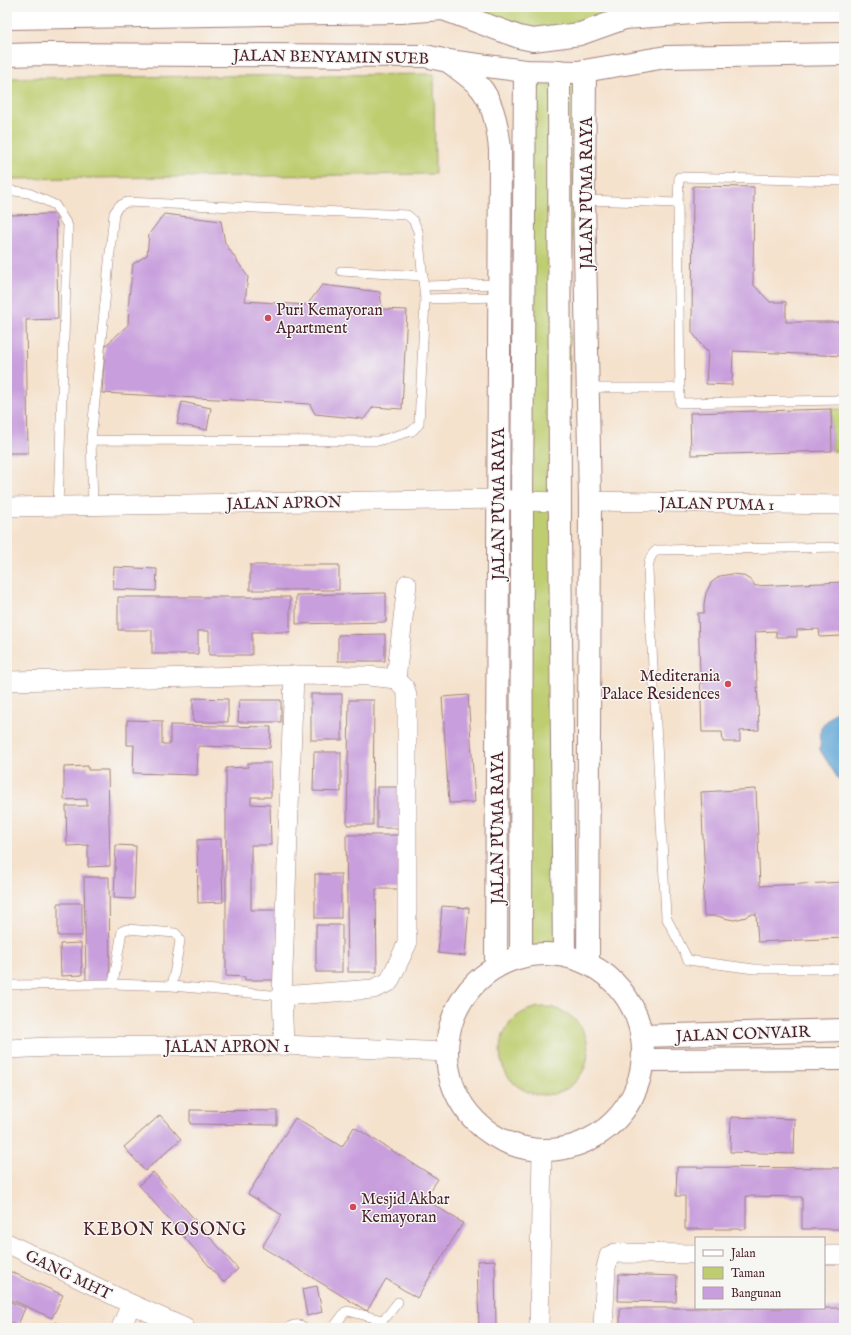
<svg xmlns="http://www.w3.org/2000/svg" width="851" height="1335" font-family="'IM FELL English',serif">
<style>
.green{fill:#becd6f;stroke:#84764d}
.water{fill:#60a6d6;stroke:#556280}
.building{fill:#c89edd}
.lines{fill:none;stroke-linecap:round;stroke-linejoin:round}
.lane-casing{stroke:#a0807c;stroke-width:10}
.street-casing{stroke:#a0807c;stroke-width:20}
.secondary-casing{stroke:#a0807c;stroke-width:24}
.primary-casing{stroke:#a0807c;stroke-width:24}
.lane{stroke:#fff;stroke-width:9}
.street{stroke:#fff;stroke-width:19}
.secondary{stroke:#fff;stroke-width:22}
.primary{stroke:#fff;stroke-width:22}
.poi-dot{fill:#d1495b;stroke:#f6f6f2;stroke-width:1.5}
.labels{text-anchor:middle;stroke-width:3;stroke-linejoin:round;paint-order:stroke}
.street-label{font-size:16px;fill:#4a1f2b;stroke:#f6f6f2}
.poi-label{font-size:16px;fill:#4a1f2b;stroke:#f6f6f2;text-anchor:start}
.quarter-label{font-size:18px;letter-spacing:1px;fill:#4a1f2b;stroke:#f6f6f2}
</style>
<rect width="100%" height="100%" fill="#f6f6f2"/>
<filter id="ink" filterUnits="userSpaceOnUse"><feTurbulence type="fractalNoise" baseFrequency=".025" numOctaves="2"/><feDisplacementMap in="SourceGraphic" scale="8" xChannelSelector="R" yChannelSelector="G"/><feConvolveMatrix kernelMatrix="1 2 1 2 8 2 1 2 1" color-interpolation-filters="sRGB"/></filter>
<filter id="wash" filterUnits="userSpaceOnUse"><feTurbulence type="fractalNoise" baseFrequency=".012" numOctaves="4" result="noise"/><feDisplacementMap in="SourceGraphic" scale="16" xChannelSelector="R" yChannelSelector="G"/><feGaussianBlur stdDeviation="0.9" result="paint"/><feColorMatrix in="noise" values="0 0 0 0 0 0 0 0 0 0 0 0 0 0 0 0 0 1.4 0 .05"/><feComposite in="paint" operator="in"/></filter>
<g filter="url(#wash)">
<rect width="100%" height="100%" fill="#f5e2cd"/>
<g class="green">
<polygon points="446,7 612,7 625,18 555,38"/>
<polygon points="525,71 578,72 565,503 564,955 534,954 521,956"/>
<polygon points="434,74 435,174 7,179 7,78"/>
<polygon points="831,409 844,409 844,451 832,451"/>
<circle cx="544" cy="1051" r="44"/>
</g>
<polygon class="water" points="838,708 844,709 844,784 839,780 820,750 821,728"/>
<g id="blocks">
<g class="building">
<polygon points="693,186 754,187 753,284 770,302 786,302 786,322 844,322 844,356 733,351 732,385 706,384 708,351 705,350 692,332"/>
<polygon points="56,214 58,319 26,320 28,453 7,453 7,215"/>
<polygon points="164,214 221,221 225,243 248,277 245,301 307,305 322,285 380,292 382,309 407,310 402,409 373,407 364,419 315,414 310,404 102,393 105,346 128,325 129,298 133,264 147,255 149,234"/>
<polygon points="182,402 211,408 207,430 177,424"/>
<polygon points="831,409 832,451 691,455 690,413"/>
<rect x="250" y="565" width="89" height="25"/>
<polygon points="114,567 157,569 156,591 113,589"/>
<polygon points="732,574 742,575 752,581 755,586 844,582 844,628 841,628 841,636 820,637 819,629 797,630 797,637 776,637 776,631 755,632 759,730 740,731 740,742 723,742 722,732 702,732 698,613 704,613 704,604 706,593 711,583 720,576"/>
<polygon points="386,593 386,622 296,624 296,595"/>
<polygon points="118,597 290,597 290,632 252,632 252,655 209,655 209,631 198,631 198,654 152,654 152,630 118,630"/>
<polygon points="385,634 385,661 338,661 338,635"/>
<rect x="311" y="694" width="31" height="46"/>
<polygon points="468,695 475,802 449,803 442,697"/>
<polygon points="193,698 228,699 228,722 193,722"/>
<polygon points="239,700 281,700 281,722 238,722"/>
<polygon points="349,700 374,700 373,825 347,825"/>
<polygon points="127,720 162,721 162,744 170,744 170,725 271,727 270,748 198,746 197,775 133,773 134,745 127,745"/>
<polygon points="314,752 341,752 341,792 313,791"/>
<polygon points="248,763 271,763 271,797 251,797 251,804 270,805 271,845 251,845 251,910 278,910 278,980 245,980 245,977 226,976 226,768 248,767"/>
<polygon points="88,766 88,770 108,770 110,866 88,867 88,845 67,846 66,806 87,806 87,799 64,800 64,767"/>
<rect x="377" y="787" width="27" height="41"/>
<polygon points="756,789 760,886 844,882 844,938 758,942 756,914 749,914 746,917 734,920 723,918 718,916 704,916 703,892 705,880 701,792"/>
<polygon points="346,835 404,835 405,889 376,889 377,972 348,972"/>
<polygon points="221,839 223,902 198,903 197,840"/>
<polygon points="116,845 136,846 134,899 114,898"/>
<rect x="315" y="874" width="26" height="44"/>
<polygon points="84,877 109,877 110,981 86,982"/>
<rect x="58" y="903" width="24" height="33"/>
<polygon points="442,906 469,908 465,956 438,953"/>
<rect x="316" y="925" width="26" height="47"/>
<polygon points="81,943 82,975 61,976 60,944"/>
<polygon points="190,1110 277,1111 277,1125 190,1124"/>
<polygon points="160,1115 181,1139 145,1171 124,1147"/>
<polygon points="731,1117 795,1119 794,1154 730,1152"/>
<polygon points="295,1118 342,1147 354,1127 438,1179 425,1199 463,1223 417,1298 386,1279 367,1311 262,1247 282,1215 248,1194"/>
<polygon points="677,1167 844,1168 844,1229 802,1229 802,1197 746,1196 746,1229 685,1229 685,1196 676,1196"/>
<polygon points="153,1172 238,1269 223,1282 139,1185"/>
<polygon points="495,1260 496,1328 479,1328 477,1261"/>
<polygon points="7,1270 63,1295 52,1318 7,1298"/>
<polygon points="619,1274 677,1276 676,1302 618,1301"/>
<polygon points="317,1286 322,1312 307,1316 302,1289"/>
<polygon points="7,1300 25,1308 18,1325 7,1320"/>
<rect x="620" y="1308" width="224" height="20"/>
<polygon points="55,1322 67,1328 52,1328"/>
</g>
</g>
</g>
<g filter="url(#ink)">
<use href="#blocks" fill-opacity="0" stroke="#a0807c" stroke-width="1"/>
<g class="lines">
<defs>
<g id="lane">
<polyline points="844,181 679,177 678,203 680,403 844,400"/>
<polyline points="7,190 29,193 55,205 68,226 58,506"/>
<polyline points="584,200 678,203"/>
<polyline points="341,271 423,276"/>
<polyline points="424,286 500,284"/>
<polyline points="425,299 499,297"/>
<polyline points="588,388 680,388"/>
<polyline points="91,440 378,441 412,431 419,424 425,299 418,231 413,220 407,215 127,202 119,206 114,213 91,440 93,505"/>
<path d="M844 547 657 550C650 555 649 561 648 570L666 917 688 960 754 969H844"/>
<polyline points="7,985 113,984"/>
<polyline points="172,986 180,941 178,936 175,933 127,929 122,931 113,984 172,986 282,996"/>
<path d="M288 1328C294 1324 299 1323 305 1328"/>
<polyline points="333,1328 345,1312 348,1311 382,1320 387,1316 398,1302"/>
</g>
<g id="street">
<polyline points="590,501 844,505"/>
<polyline points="7,507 499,499 522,501 560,502"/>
<polyline points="396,679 407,584"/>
<polyline points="7,681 294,675 369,676 396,679 405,688 407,696 407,944 389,982 373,989 282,996"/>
<polyline points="284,1045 282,996 294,675"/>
<polyline points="7,1049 51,1047 284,1045 447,1052"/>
<polyline points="7,1243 131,1304 185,1328"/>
<polyline points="824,1255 844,1255"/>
<polyline points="121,1328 131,1304"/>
<polyline points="539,1328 542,1150"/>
<polyline points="603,1328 606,1268 609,1256 615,1253 696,1254"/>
</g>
<g id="secondary">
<polyline points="7,55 46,54 425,56 448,61 525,71 578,72 666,57 844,54"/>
<path d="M448 61C458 69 472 78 480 87 493 102 498 129 500 149L496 967"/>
<polyline points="559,71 560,529 564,955"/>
<polyline points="585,71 584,200 590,501 588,963"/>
<circle cx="545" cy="1052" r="98"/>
<polyline points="521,956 522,501 525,71"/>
<polyline points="642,1036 844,1030"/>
<polyline points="643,1060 844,1059"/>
</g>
<polyline id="primary" points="7,18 401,12 443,9 519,37 533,40 580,34 625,18 720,11 844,10"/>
</defs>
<use href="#lane" class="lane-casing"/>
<use href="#street" class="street-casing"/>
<use href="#secondary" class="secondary-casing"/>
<use href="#primary" class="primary-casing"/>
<use href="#lane" class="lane"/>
<use href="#street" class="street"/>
<use href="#secondary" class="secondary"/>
<use href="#primary" class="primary"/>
</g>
</g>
<g class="poi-dot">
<circle cx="268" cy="318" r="4"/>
<circle cx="728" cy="684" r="4"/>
<circle cx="353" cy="1207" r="4"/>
</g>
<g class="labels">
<g class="street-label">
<text transform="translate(331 56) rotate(1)" y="6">JALAN BENYAMIN SUEB</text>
<text transform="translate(586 193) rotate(-90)" y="6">JALAN PUMA RAYA</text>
<text transform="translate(284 502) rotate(-1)" y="6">JALAN APRON</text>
<text transform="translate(717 503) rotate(1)" y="6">JALAN PUMA 1</text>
<text transform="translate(498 504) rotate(-90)" y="6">JALAN PUMA RAYA</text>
<text transform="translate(497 828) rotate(-90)" y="6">JALAN PUMA RAYA</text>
<text transform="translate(743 1033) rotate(-2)" y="6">JALAN CONVAIR</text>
<text x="227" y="1052">JALAN APRON 1</text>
<text transform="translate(69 1274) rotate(26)" y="6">GANG MHT</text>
</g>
<g class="poi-label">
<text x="276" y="315">Puri Kemayoran<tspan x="276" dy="18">Apartment</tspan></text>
<text x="720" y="681" text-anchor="end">Mediterania<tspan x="720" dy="18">Palace Residences</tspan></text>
<text x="361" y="1204">Mesjid Akbar<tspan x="361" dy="18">Kemayoran</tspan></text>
</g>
<g class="quarter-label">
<text x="165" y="1235">KEBON KOSONG</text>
</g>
</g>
<rect width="851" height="1335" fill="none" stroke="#f6f6f2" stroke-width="24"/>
<rect x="695" y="1237" width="130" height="72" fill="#f6f6f2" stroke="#b1a0a2"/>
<rect x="703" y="1250" width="20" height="6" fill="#ffffff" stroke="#b1a0a2"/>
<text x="731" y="1257" font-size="12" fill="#4a1f2b">Jalan</text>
<rect x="703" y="1267" width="20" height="12" fill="#becd6f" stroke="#b1a0a2"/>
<text x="731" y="1277" font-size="12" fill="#4a1f2b">Taman</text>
<rect x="703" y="1287" width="20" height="12" fill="#c89edd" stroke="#b1a0a2"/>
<text x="731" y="1297" font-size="12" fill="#4a1f2b">Bangunan</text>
</svg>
